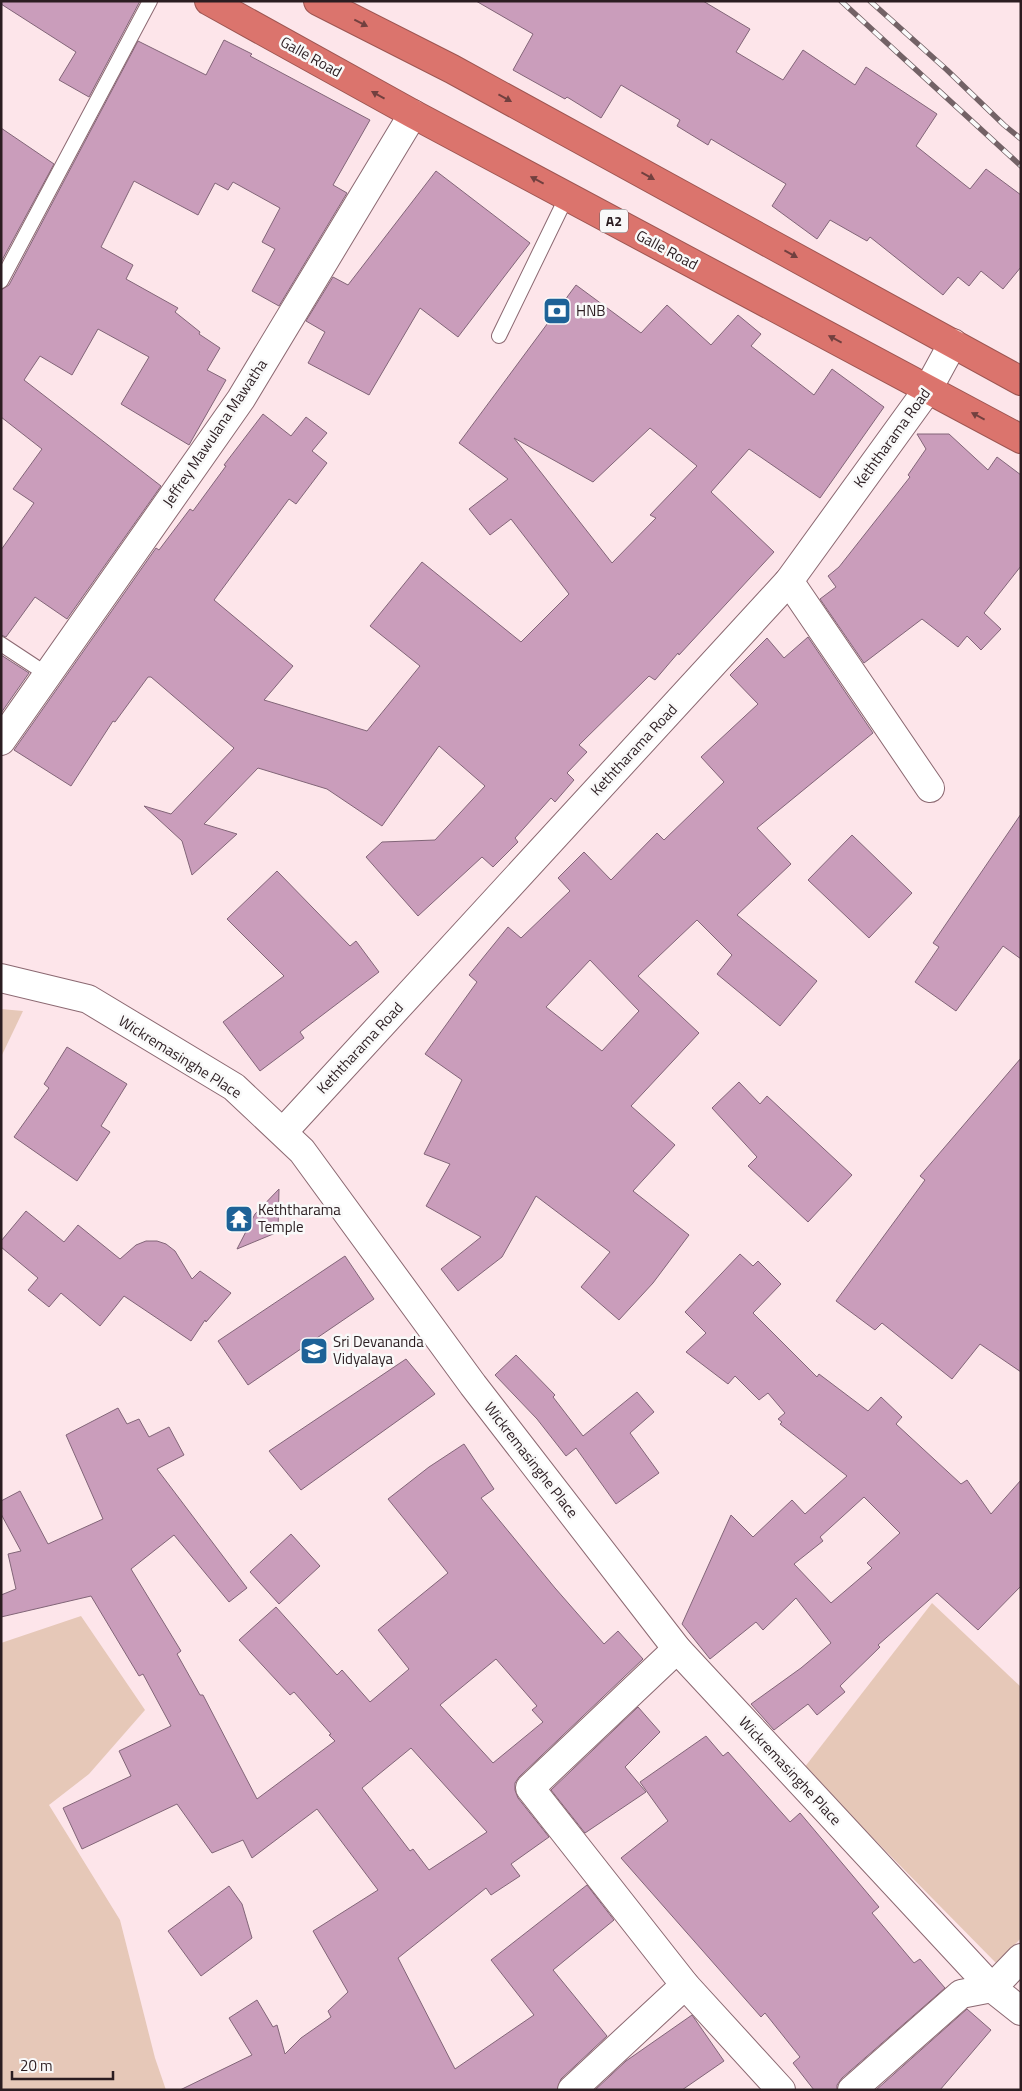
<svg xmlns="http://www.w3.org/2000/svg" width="1022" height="2091" font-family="'Titillium Web',sans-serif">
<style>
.green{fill:#e6c8b8}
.building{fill:#ca9dbb;stroke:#826578;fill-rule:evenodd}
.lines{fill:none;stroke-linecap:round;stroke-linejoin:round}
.lane-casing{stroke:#8b6871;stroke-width:16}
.street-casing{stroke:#8b6871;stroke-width:30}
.highway-casing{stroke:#9d5652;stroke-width:30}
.lane{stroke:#fff;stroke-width:14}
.street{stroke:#fff;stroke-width:28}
.highway{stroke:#db746d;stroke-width:28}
.rail-casing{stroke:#736266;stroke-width:5.5}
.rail{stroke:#f9f9f9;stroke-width:4;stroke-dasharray:11;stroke-linecap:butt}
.oneway{fill:#71403f}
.labels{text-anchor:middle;stroke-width:5;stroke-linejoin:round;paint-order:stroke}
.shield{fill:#f9f9f9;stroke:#695f62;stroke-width:1}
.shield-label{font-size:14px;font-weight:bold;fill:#2b1d21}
.street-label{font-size:15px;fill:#2b1d21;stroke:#f9f9f9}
.poi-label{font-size:15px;fill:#2b1d21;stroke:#f9f9f9;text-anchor:start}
</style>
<rect width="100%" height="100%" fill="#fde5ea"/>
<g class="green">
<polygon points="1,1009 23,1011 1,1057"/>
<polygon points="932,1603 1021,1687 1021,1938 997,1964 804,1768"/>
<polygon points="81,1616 145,1710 89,1774 49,1805 120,1920 155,2058 166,2090 1,2090 1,1643"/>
</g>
<g class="building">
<polygon points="1,1 140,1 89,97 59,80 76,52 1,4"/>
<polygon points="476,1 703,1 750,29 736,52 783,80 803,50 855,85 866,67 937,114 916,146 970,189 986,169 1021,195 1021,267 1003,289 981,271 969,286 958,277 943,295 870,237 867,241 830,220 817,239 772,206 786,184 711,139 708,145 677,126 680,120 621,85 601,118 567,97 565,99 513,70 533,34"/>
<polygon points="224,40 252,54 250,56 370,120 333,185 347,193 279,306 252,291 275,249 262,242 280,208 233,182 228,190 215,183 198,215 134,181 101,247 133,265 126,279 178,308 175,312 200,332 199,334 220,348 207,370 226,380 189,445 121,404 149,357 98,329 72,375 40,356 24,380 161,486 67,619 35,597 6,637 1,635 1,550 34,503 13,489 42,449 1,417 1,290 9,285 138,41 206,75"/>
<polygon points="1,128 54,164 1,262"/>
<polygon points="436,171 530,243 458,337 420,308 369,395 308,363 325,332 306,321 333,277 348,285"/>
<path d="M576 285 641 333 667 305 711 345 738 315 761 334 751 346 814 395 832 369 884 407 820 498 749 449 711 492 774 552 679 655 678 653 655 680 649 676 579 745 587 752 567 773 574 780 555 802 551 798 515 838 518 842 493 867 482 857 418 916 366 857 382 842 435 840 485 786 439 746 382 826 327 789 258 768 204 824 237 834 192 875 182 841 144 806 171 814 234 748 151 677H148L115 722 113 721 71 786 14 750 156 548 159 550 190 509 193 511 226 466 224 465 263 414 291 436 306 417 327 433 312 451 327 463 296 504 289 499 214 600 293 666 264 700 367 731 420 666 370 626 422 562 521 642 569 594 511 519 490 535 469 509 508 479 459 443ZM650 428 697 466 650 515 656 518 612 563 514 438 593 482Z"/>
<polygon points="917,434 949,434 988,470 997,457 1021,475 1021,566 984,613 1001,629 981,650 967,636 958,647 922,619 864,663 820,599 836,587 828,576 839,567 910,477 908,475 926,449"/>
<path d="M808 637 873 733 757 828 791 864 737 915 817 981 780 1026 717 974 732 955 697 920 638 976 699 1033 631 1106 675 1145 633 1191 689 1235 653 1283 619 1320 581 1287 610 1252 536 1196 502 1257 458 1291 441 1269 481 1237 426 1206 450 1164 424 1154 462 1080 425 1054 477 982 469 975 508 927 521 938 570 891 558 878 584 852 611 880 657 833 664 840 724 782 701 757 758 704 730 675 767 638 784 658ZM590 960 639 1011 602 1051 546 1007Z"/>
<polygon points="1,655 29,673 1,713"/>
<polygon points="1021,814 1021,959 1003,946 956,1011 915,982 939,947 933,943"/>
<polygon points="852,835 912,893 869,938 808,880"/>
<polygon points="277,871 350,946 356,941 379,972 300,1032 304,1038 260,1071 223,1022 284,976 227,919"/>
<polygon points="67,1047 127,1084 101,1126 110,1132 77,1181 14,1137 49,1088 44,1084"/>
<polygon points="1021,1058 1021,1372 980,1344 952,1379 882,1323 875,1330 836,1301 925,1180 920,1176"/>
<polygon points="739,1082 760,1104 767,1096 852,1175 808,1222 748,1166 757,1157 712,1108"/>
<polygon points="279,1189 278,1232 237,1249 255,1214"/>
<polygon points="26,1211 64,1242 78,1225 120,1259 136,1245 146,1241 157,1241 166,1244 175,1251 192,1279 200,1271 231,1293 206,1322 205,1320 191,1341 124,1296 100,1326 61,1293 49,1307 28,1290 38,1278 1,1247 1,1241"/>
<path d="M740 1254 753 1266 758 1261 781 1284 753 1313 817 1377 819 1374 868 1411 881 1397 902 1417 896 1424 961 1484 967 1480 991 1514 1021 1480V1586L978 1630 937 1593 878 1645 880 1647 840 1686 845 1692 817 1715 808 1704 774 1730 751 1704 801 1668 831 1643 796 1598 763 1630 756 1622 710 1659 682 1624 731 1515 753 1537 792 1500 805 1514 847 1476 780 1424 782 1422 778 1419 785 1413 768 1393 759 1400 735 1376 728 1384 686 1352 706 1333 685 1312ZM864 1497 900 1533 867 1563 872 1568 831 1603 794 1564 823 1541 820 1537Z"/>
<polygon points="345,1256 374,1299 248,1385 218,1341"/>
<polygon points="516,1355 555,1395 553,1397 583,1436 637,1392 654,1412 630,1433 659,1473 616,1504 576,1448 566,1456 537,1419 495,1375"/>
<polygon points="406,1359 435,1394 301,1490 269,1451"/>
<path d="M118 1408 127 1424 139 1419 149 1437 169 1427 184 1455 157 1469 247 1588 229 1602 174 1535 131 1569 181 1651 177 1654 200 1695H203L257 1799 335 1741 329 1735 331 1734 294 1692 290 1695 239 1640 276 1607 337 1675 342 1670 370 1702 409 1669 378 1630 448 1573 388 1499 429 1467 464 1444 494 1489 481 1498 555 1588 604 1644 618 1631 643 1659 519 1777 515 1783V1790L518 1798 549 1837 511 1864 520 1876 491 1895 486 1888 398 1958 455 2069 534 2015 491 1960 587 1885 614 1920 553 1970 607 2036 561 2079 557 2090H180L252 2055 229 2018 257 2000 273 2027 277 2025 285 2054 301 2038 331 2017 328 2011 348 1992 313 1931 378 1890 317 1809 252 1858 243 1840 212 1853 177 1804 82 1849 63 1808 131 1776 119 1751 171 1726 143 1674 139 1676 91 1596 1 1617V1595L16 1589 8 1554 21 1551 1 1514V1501L20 1491 48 1544 103 1519 66 1435ZM496 1659 537 1706 532 1710 543 1722 493 1763 440 1705ZM411 1748 487 1832 429 1870 413 1849 410 1851 362 1788Z"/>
<polygon points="291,1534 320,1566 279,1604 250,1572"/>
<polygon points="638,1707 660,1732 625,1767 646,1792 585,1833 551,1790"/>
<polygon points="706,1736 723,1756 728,1752 790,1822 800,1813 879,1907 872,1913 914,1963 920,1959 945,1988 842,2078 837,2085 837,2090 814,2090 793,2063 800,2057 765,2013 761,2017 621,1858 668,1821 640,1782"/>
<polygon points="229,1886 242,1904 252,1938 201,1976 168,1931"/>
<polygon points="967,2009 991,2030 940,2090 876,2090"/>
<polygon points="692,2015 724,2061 682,2090 595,2090 626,2061"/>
</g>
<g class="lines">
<defs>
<g id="lane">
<polyline points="1,281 150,1"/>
<polyline points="499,336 567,196"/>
<polyline points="1,644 48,675"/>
</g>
<g id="street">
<polyline points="789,581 930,788"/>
<polyline points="1,741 241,399 413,114"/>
<polyline points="1,978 88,999 234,1087 302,1151 473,1385 677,1649 992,1988 1021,2011"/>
<polyline points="283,1132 789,581 928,389 953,343"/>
<polyline points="677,1649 530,1788 685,1985 781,2090"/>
<polyline points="572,2090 685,1985"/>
<polyline points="852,2090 961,1994 992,1988 1021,1958"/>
</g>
<g id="highway">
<polyline points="209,1 413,114 1021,439"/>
<polyline points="318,1 452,69 1021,381"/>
</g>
</defs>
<use href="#lane" class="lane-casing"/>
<use href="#street" class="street-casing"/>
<use href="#highway" class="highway-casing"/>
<use href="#lane" class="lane"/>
<use href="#street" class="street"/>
<use href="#highway" class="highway"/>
<defs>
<g id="rail">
<polyline points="841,1 1021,166"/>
<polyline points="870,1 947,70 1004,125 1021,139"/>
</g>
</defs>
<use href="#rail" class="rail-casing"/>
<use href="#rail" class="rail"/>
</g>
<defs><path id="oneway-solid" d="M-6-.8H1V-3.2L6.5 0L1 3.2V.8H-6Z" transform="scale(1.25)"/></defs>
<g class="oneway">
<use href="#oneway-solid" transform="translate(361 23) rotate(27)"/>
<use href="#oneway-solid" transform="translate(378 95) rotate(-151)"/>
<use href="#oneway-solid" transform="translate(505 98) rotate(29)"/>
<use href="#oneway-solid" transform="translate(648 176) rotate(29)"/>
<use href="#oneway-solid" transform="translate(537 180) rotate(-152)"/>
<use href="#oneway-solid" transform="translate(791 254) rotate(29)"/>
<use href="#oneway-solid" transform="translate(835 339) rotate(-152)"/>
<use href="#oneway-solid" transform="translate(978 416) rotate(-152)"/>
</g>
<defs>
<symbol id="bank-square" viewBox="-11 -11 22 22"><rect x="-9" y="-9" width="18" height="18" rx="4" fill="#1e6297" stroke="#f9f9f9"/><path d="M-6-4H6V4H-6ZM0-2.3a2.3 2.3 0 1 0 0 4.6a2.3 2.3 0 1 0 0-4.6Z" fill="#fff"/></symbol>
<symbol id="temple-square" viewBox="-11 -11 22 22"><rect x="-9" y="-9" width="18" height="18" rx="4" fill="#1e6297" stroke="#f9f9f9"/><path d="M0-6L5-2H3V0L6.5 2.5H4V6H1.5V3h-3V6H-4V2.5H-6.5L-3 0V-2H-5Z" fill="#fff"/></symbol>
<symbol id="school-square" viewBox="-11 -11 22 22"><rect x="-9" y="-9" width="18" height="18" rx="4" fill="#1e6297" stroke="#f9f9f9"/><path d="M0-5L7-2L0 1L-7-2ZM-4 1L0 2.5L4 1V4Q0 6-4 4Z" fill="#fff"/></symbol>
</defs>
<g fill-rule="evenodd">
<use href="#bank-square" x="541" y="295" width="32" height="32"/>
<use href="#temple-square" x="223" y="1203" width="32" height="32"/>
<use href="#school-square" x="298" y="1335" width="32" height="32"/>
</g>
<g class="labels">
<rect class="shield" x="600" y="209.5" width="28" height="23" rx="4"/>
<g class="shield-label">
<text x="614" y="226">A2</text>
</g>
<g class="street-label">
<text transform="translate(311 57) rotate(29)" y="5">Galle Road</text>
<text transform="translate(667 250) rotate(28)" y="5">Galle Road</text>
<text transform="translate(215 433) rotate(-56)" y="5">Jeffrey Mawulana Mawatha</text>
<text transform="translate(892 438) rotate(-54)" y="5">Keththarama Road</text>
<text transform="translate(634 750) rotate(-47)" y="5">Keththarama Road</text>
<text transform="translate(360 1048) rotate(-47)" y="5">Keththarama Road</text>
<text transform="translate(180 1057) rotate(32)" y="5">Wickremasinghe Place</text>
<text transform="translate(531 1460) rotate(52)" y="5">Wickremasinghe Place</text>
<text transform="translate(790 1771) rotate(47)" y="5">Wickremasinghe Place</text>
</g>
<g class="poi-label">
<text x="576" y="316">HNB</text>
<text x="258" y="1215">Keththarama<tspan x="258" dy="17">Temple</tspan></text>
<text x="333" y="1347">Sri Devananda<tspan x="333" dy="17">Vidyalaya</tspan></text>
</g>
</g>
<rect width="1022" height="2091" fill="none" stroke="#2b1d21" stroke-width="5"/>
<path d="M12 2071v8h101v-8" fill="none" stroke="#2b1d21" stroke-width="2.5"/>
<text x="20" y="2071" font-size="15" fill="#2b1d21" stroke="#f9f9f9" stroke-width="4" paint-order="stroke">20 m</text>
</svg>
